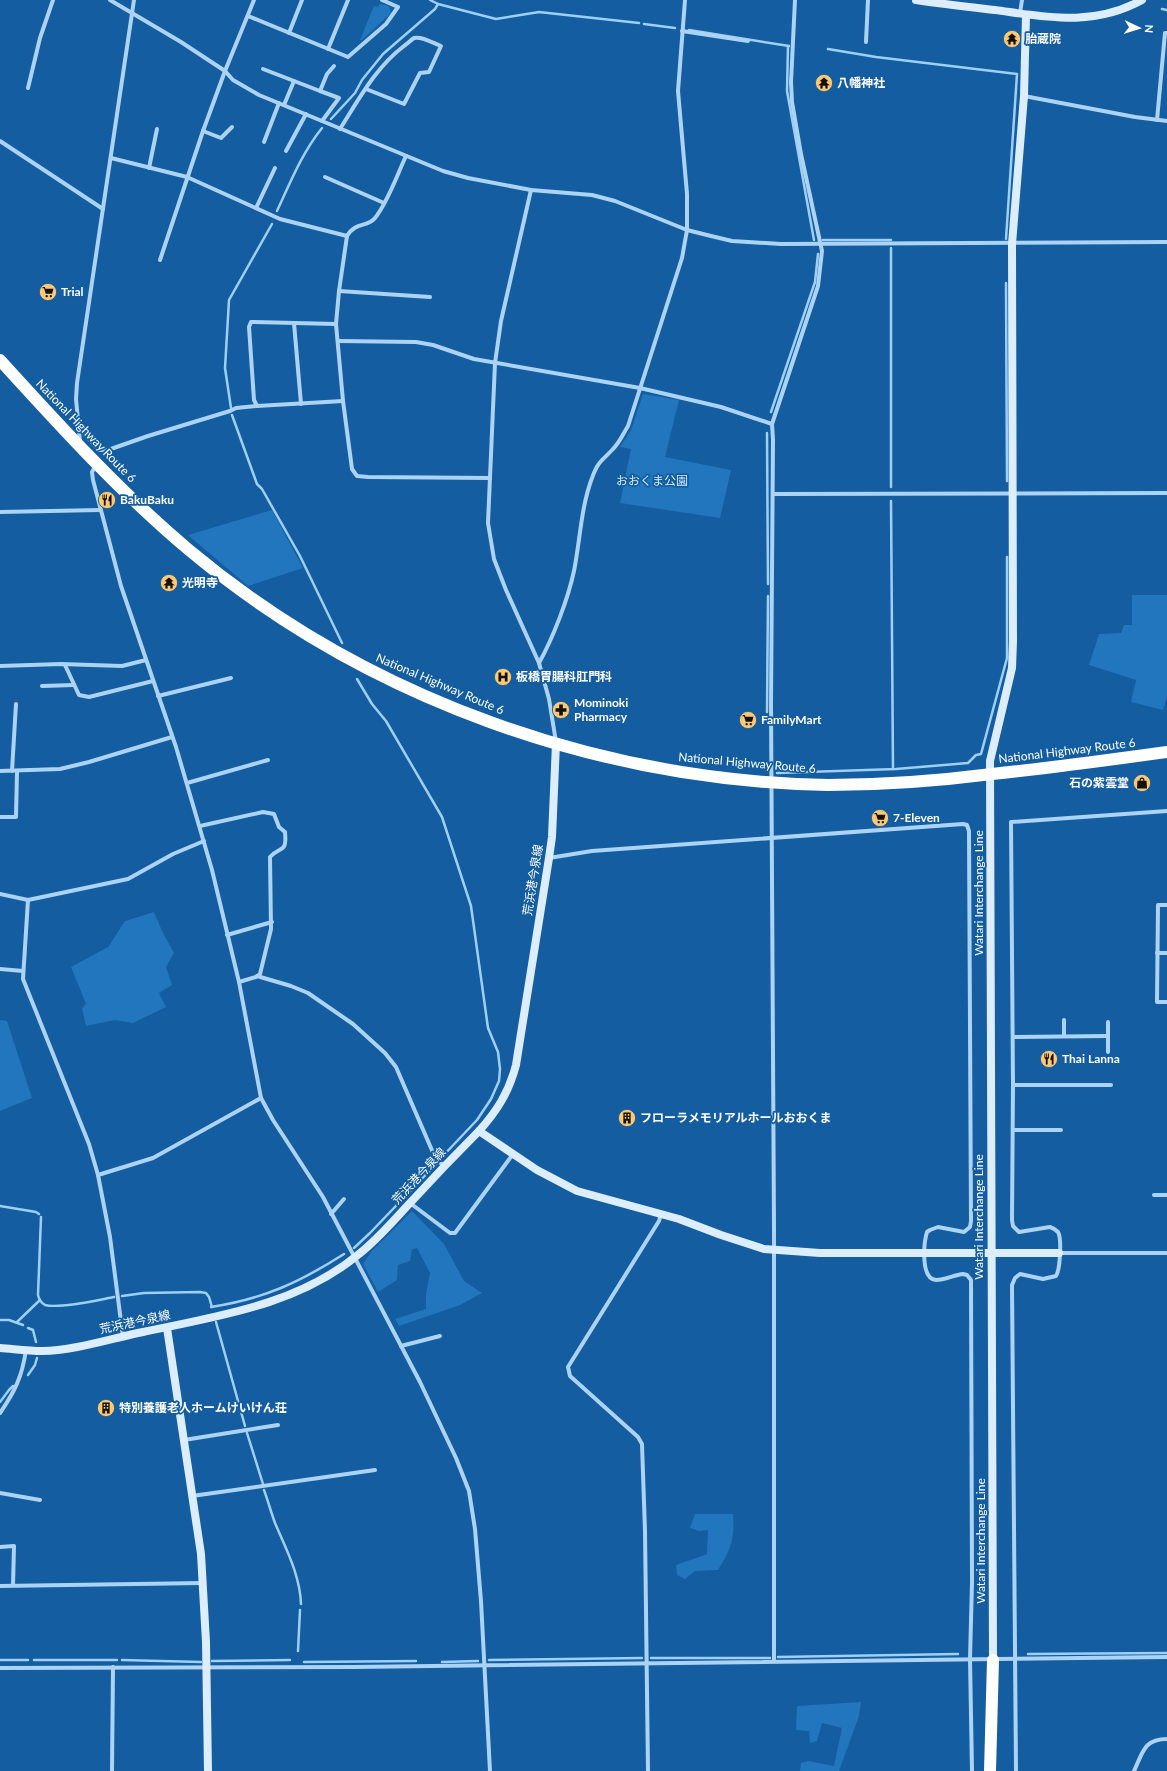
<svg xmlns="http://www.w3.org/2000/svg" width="1167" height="1771" font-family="Lato,'Noto Sans JP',sans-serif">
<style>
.green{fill:#2276bd}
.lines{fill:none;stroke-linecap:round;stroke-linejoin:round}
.stream{stroke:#9ecff7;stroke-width:2.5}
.street{stroke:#acd3f4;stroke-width:4}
.secondary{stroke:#dcedfd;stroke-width:8}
.highway{stroke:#fff;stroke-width:12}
.labels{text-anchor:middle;stroke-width:3.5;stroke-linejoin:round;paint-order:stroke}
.poi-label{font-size:12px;font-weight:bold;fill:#fff;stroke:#135da0;text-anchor:start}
.street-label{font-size:12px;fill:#fff;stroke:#135da0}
.park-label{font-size:12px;fill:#d4ebfe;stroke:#135da0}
</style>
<rect width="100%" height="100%" fill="#135da0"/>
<g class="green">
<polygon points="380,4 389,6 391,13 362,40 360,40 374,6 378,7"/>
<polygon points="643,394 679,400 665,457 731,470 720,518 620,503 631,449 620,447 631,430"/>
<polygon points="272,510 303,568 248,586 188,535"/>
<polygon points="1132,595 1167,595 1167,697 1163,710 1131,702 1136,680 1089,665 1099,634 1121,633 1124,625 1132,625"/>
<polygon points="154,912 162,931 174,953 166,967 172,985 159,993 166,1007 133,1023 115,1020 86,1026 82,1008 86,1004 71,967 108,947 125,921"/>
<polygon points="0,1020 7,1021 32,1098 0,1111"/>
<polygon points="412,1211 444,1244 464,1281 482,1293 460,1305 399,1326 395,1319 426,1309 426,1294 430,1273 417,1248 412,1249 410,1261 398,1265 397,1280 378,1292 363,1264 371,1252"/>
<path d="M695 1514H733C735 1539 731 1549 718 1570L695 1571 685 1579 677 1575 676 1565 707 1554 708 1530 699 1531 690 1528Z"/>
<polygon points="861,1702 859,1716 839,1771 800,1771 801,1763 808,1761 834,1766 842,1728 822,1723 817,1741 810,1743 809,1731 796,1730 797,1706"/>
</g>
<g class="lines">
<g class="stream">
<polyline points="438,4 496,19 539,12 639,23"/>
<polyline points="1162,9 1167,10"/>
<polyline points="644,24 675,28"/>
<polyline points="689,30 789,46"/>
<polyline points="788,46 787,91 814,240"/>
<polyline points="828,49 876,57 1017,74 1006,239"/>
<polyline points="331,119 355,93 362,80 383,54 435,9 438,4 430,0"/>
<path d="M277 211C291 181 302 153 322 128"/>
<polyline points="823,240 891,240"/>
<polyline points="1006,283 1007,481"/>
<polyline points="231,408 225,368 229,300 272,224"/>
<polyline points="771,412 815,282 818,254"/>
<polyline points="232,415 257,484 262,489 300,556 342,643"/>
<polyline points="767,433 768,584"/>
<polyline points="891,487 891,248"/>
<polyline points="891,501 893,769"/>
<polyline points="357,679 372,704 386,721 442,817 471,906 488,1028 498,1052 500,1069 499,1081 491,1099 477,1120 441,1158"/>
<polyline points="767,712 768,596"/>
<polyline points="777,773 896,769 968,763 976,755 981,754 1007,658 1007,557"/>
<polyline points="0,1206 36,1212 39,1214"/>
<path d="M41 1217 38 1295C39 1299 41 1303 45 1305 59 1309 98 1300 114 1297"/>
<polyline points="354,1248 370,1233 437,1163"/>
<polyline points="122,1296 144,1293 200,1292 206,1293 209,1297 212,1307"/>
<path d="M211 1307C264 1299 300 1282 344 1254"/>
<polyline points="0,1320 9,1320 23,1325"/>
<polyline points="17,1322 40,1300"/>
<polyline points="216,1322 245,1426"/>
<polyline points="28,1328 33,1330 36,1342"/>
<polyline points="28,1375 35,1365 37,1358"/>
<polyline points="0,1402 9,1390 13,1386"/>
<polyline points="247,1433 263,1484"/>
<path d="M264 1490C268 1501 271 1512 275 1523 286 1549 300 1575 301 1604"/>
<polyline points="298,1651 300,1610"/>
<polyline points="1028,1654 1167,1653"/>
<polyline points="778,1657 958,1654"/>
<polyline points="651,1658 770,1658"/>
<polyline points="0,1660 28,1660"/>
<polyline points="34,1660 117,1660"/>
<polyline points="122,1660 201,1662"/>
<polyline points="489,1660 642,1658"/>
<polyline points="212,1661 290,1660"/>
<polyline points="304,1662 416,1661"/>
<polyline points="442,1662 478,1661"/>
</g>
<g class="street">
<polyline points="110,0 181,42 225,71 233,80 259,95 443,171 468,178 531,190 592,195 615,201 687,230 711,236 732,241 781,244 1167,242"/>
<polyline points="1020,13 1022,0"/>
<polyline points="248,16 348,57 386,24 398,7 382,0"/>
<polyline points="682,31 748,41"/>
<polyline points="289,33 302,0"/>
<polyline points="866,42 868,0"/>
<polyline points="328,49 348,0"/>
<polyline points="263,69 320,91 327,74 334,66"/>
<polyline points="28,88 40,38 53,0"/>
<polyline points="320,91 339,98 322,121"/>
<polyline points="1024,96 1135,117 1167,121"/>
<polyline points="284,105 294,81"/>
<polyline points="1157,120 1165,33 1167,33"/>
<path d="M340 129C359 99 376 67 404 46 407 44 411 40 414 38 422 36 433 43 441 46L429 72 420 73 404 104 366 89"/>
<polyline points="203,131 221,138 232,127"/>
<polyline points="0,141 103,209"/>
<polyline points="264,142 279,103"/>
<polyline points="286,151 306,114"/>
<path d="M406 156C397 175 388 202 375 218 367 228 356 221 347 236L339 291 336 324 343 401 352 469 357 476 368 477 490 478"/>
<polyline points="111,158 187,177 280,219 347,236"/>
<polyline points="149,168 157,129"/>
<polyline points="325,177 384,203"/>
<polyline points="531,190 501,321 495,363 488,523 494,559 506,590 539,663 549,699 556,742"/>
<polyline points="256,208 275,168"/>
<polyline points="160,260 203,131 225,71 254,0"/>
<polyline points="339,291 430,297"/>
<polyline points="294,323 301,404"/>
<polyline points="336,324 251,322 249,327 254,400 257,406 343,401"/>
<polyline points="338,341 416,342 433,345 474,359 640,388 721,407 772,424"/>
<polyline points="78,427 99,450 108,450 148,436 230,411 236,408 257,406"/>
<polyline points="80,442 76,399 77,383 134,0"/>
<polyline points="96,465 92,472 93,480 121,586 176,747 212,870 239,982 261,1098 273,1120 323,1197 420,1382 456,1458 469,1491 475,1529 481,1601 490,1771"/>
<polyline points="773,494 1167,493"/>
<polyline points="0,512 100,510"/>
<path d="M539 663C553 638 568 599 574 571 580 541 581 507 592 478 598 461 602 461 613 449 620 442 623 434 628 426L682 258 687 230V194L678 91 685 0"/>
<polyline points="65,665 79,695 89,697 153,681"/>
<polyline points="0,666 61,664 122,666 146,660"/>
<polyline points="42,686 74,685"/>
<polyline points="158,696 231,678"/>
<polyline points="0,771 60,769 89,762 172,737"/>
<polyline points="12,771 16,704"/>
<polyline points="187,783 268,760"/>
<polyline points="0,817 16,817 17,771"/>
<path d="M200 826 263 812 274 814 279 827 285 832C287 854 281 845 270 857L271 929 260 974 256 977 239 982"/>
<path d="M549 858 592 851 963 824 967 825 969 831 971 1221 970 1227 964 1232 938 1227 930 1230 927 1232C924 1242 920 1279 936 1280 945 1280 954 1275 963 1274L967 1275 971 1280 972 1582 970 1659 972 1771"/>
<polyline points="0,894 28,900"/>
<polyline points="1167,905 1158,905 1157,1002 1167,1002"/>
<polyline points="227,935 272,922"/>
<polyline points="1157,953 1167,953"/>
<polyline points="0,969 23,971"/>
<polyline points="257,976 291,986 308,993 353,1024 385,1053 396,1067 434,1155 444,1167"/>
<polyline points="1064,1036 1064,1020"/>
<polyline points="1013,1037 1108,1036"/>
<polyline points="1108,1052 1108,1022"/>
<polyline points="1013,1085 1111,1085"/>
<polyline points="1013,1130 1061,1130"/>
<polyline points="98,1175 153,1158 261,1098"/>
<polyline points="1154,1195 1167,1195"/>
<polyline points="410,1203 450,1233 455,1233 513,1154"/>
<polyline points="331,1214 344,1199"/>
<polyline points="1059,1253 1167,1253"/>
<polyline points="123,1337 110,1237 98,1175 89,1144 23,979 28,900 128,879 173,854 204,841"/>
<polyline points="401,1346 440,1336"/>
<path d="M0 1413C15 1391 22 1377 26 1350"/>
<polyline points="184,1440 278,1425"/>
<polyline points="0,1493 40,1500"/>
<polyline points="192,1496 375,1470"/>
<polyline points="0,1547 14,1546 13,1585"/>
<polyline points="0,1586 203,1583"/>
<polyline points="774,1661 774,1228 771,704 773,440 772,424 818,286 822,251 801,154 792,102 791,82 795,0"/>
<polyline points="0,1668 354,1667 1167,1657"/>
<polyline points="112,1771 113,1667"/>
<polyline points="648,1771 645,1531 642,1444 638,1437 570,1376 568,1367 659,1221 661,1214"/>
<path d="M1016 1771 1012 1285 1015 1278 1020 1274 1043 1279 1056 1276C1060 1270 1062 1239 1058 1232 1056 1230 1053 1228 1050 1227L1019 1232 1013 1226 1012 1220 1013 1085 1011 822 1167 811"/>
<path d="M1134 1771C1143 1752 1144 1739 1167 1739"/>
</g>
<g class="secondary">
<path d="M916 0C942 4 969 7 995 10 1047 17 1093 27 1142 0"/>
<polyline points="479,1131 537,1170 577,1191 679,1219 721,1235 764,1249 820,1253 1059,1253"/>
<polyline points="167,1328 201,1554 206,1642 208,1771"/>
<path d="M0 1348C14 1349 28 1351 42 1351 73 1351 113 1338 143 1332 218 1316 298 1305 359 1254 378 1239 394 1220 410 1203 433 1178 456 1154 479 1131 497 1111 509 1092 516 1065L549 858 552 837 556 743"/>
<polyline points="993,1660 990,761 1012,668 1013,641 1012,244 1024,96 1026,15"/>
</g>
<g class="highway">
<path d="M0 360C60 426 120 492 189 550 366 698 598 781 828 785 883 785 937 781 992 774 1050 768 1109 760 1167 752"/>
<polyline points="990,1771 993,1660"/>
</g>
</g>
<defs>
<symbol id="temple-disc" viewBox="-11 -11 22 22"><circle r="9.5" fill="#ffc96f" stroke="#135da0"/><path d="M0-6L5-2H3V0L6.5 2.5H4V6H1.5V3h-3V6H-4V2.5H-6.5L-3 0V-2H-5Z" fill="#111"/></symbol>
<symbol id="supermarket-disc" viewBox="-11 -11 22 22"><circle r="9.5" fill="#ffc96f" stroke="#135da0"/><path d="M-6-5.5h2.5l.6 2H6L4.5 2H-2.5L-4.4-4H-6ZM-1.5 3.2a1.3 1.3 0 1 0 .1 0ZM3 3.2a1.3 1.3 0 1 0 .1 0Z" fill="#111"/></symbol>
<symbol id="restaurant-disc" viewBox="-11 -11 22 22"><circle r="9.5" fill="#ffc96f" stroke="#135da0"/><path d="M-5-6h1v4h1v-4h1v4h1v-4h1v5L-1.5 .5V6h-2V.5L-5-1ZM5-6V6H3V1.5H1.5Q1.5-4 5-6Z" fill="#111"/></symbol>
<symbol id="hospital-disc" viewBox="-11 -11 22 22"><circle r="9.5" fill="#ffc96f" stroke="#135da0"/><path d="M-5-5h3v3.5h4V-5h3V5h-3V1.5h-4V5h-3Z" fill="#111"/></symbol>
<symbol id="pharmacy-disc" viewBox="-11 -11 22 22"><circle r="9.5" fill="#ffc96f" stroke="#135da0"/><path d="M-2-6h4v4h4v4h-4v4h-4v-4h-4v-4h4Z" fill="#111"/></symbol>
<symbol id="shop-disc" viewBox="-11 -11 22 22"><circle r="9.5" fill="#ffc96f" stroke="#135da0"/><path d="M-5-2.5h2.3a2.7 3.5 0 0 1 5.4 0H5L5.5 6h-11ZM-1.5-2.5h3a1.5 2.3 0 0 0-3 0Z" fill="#111"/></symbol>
<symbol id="building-disc" viewBox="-11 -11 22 22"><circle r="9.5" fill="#ffc96f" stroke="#135da0"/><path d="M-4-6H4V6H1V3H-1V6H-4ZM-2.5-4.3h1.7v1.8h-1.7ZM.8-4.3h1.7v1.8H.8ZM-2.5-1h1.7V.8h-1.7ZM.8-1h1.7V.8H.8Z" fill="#111"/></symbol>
</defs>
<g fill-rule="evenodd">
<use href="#temple-disc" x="1002" y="29" width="20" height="20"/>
<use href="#temple-disc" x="814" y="73" width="20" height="20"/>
<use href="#supermarket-disc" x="38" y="282" width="20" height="20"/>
<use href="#restaurant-disc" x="97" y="490" width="20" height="20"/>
<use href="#temple-disc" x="159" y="573" width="20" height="20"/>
<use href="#hospital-disc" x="493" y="667" width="20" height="20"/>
<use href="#pharmacy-disc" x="551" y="700" width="20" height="20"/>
<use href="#supermarket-disc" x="738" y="710" width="20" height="20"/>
<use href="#shop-disc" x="1132" y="773" width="20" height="20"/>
<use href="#supermarket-disc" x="870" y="808" width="20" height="20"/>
<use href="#restaurant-disc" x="1039" y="1049" width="20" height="20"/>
<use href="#building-disc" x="617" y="1108" width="20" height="20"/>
<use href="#building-disc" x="96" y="1398" width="20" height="20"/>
</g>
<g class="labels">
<g class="poi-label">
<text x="1025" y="43">胎蔵院</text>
<text x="837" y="87">八幡神社</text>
<text x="61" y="296">Trial</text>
<text x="120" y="504">BakuBaku</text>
<text x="182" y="587">光明寺</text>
<text x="516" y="681">板橋胃腸科肛門科</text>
<text x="574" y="707">Mominoki<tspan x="574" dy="14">Pharmacy</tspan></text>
<text x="761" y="724">FamilyMart</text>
<text x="1129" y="787" text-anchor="end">石の紫雲堂</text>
<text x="893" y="822">7-Eleven</text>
<text x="1062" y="1063">Thai Lanna</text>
<text x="640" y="1122">フローラメモリアルホールおおくま</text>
<text x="119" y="1412">特別養護老人ホームけいけん荘</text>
</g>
<g class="street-label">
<text transform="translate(86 431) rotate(46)" y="4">National Highway Route 6</text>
<text transform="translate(440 684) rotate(23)" y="4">National Highway Route 6</text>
<text transform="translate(1067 751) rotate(-7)" y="4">National Highway Route 6</text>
<text transform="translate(747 763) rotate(5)" y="4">National Highway Route 6</text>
<text transform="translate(533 880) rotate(-81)" y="4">荒浜港今泉線</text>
<text transform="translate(979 893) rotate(-90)" y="4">Watari Interchange Line</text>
<text transform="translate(419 1176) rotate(-47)" y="4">荒浜港今泉線</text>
<text transform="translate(979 1217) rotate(-90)" y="4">Watari Interchange Line</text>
<text transform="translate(135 1322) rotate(-12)" y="4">荒浜港今泉線</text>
<text transform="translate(981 1541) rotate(-90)" y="4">Watari Interchange Line</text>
</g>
<g class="park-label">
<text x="652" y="485">おおくま公園</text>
</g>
</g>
<g transform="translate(1139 28) rotate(94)" stroke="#135da0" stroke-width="3" paint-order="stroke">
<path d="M0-3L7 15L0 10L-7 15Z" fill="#ffffff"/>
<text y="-6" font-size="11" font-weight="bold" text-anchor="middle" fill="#ffffff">N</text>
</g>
</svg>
